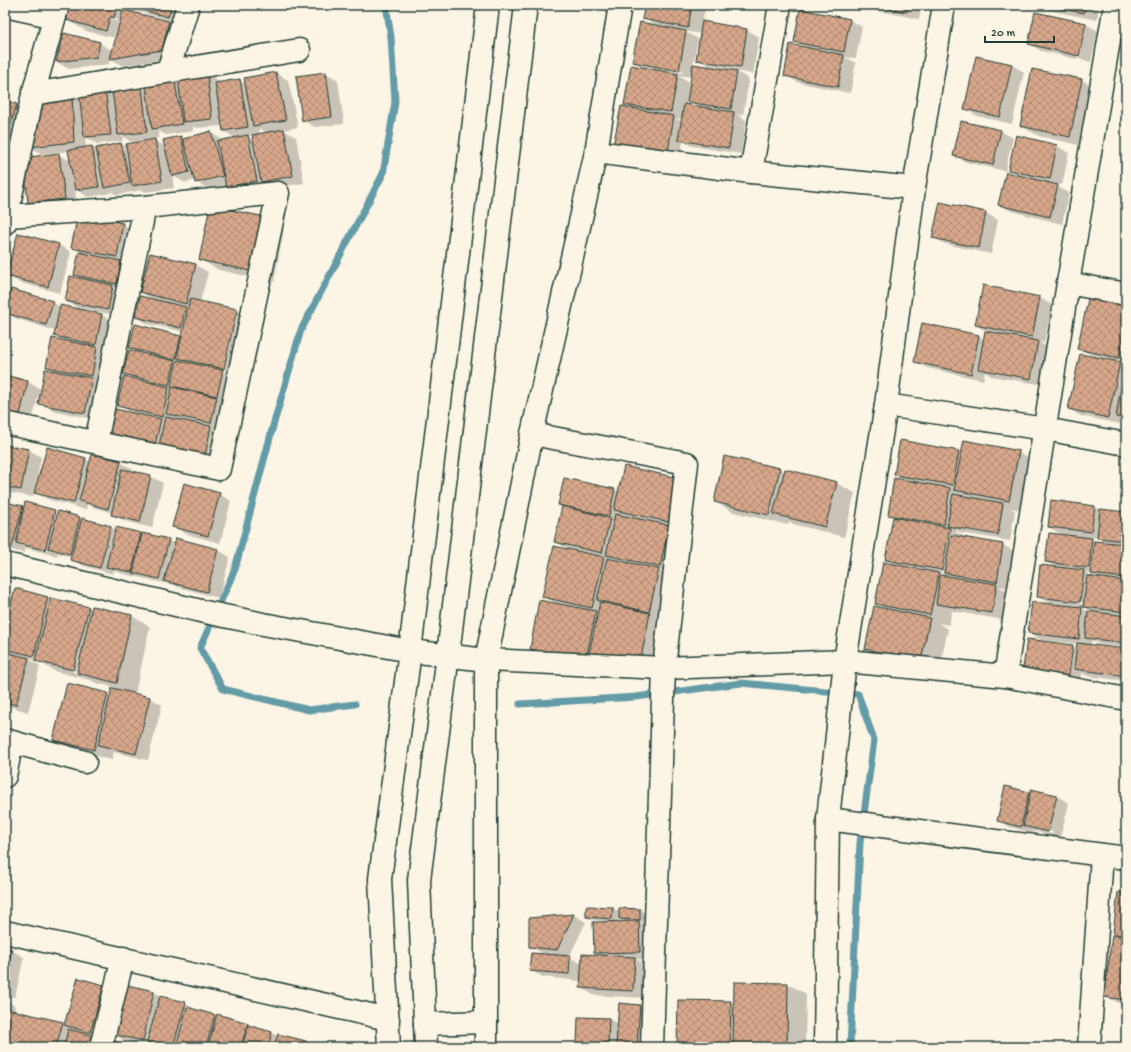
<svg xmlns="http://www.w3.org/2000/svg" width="1131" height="1052" font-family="'Gochi Hand',sans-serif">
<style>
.shadow{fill:#0003;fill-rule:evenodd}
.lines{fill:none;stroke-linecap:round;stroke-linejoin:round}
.stream{stroke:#649ba7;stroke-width:7}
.building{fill:url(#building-cross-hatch);stroke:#1f3d34}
.minor-casing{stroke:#1f3d34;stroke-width:25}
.major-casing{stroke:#1f3d34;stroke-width:25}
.minor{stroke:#fcf5e5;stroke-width:22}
.major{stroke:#fcf5e5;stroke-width:22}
</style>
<defs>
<pattern id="building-cross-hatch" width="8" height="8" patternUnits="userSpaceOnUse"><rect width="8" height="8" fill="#d8a78b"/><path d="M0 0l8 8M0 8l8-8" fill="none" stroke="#af8972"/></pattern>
</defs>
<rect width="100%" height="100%" fill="#fcf5e5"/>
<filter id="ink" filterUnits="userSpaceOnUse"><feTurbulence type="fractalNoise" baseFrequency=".025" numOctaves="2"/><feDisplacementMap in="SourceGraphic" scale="8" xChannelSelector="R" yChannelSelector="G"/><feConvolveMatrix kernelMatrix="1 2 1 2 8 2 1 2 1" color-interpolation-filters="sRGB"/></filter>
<g filter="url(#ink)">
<g class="shadow">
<path d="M71 5H185L181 23 136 11 135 14 169 22 181 29 174 57 123 66 110 58 109 64 69 69 57 62 99 43 113 51 116 38 86 31 67 20ZM106 13 121 22V24L105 15Z"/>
<path d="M646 5H706L702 22 747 30 759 37 753 74 735 71 749 79 743 115 736 114 746 120 741 154 692 146 683 141 679 163 633 109 625 104 646 69 633 61 658 27 643 18ZM684 31 701 34 697 59 711 67 693 65 698 39ZM645 63 684 71 683 73 645 65ZM678 75 692 77 691 83ZM689 85H691L689 101 698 107 686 105ZM676 118 683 119 682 122Z"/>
<polygon points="831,5 863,5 861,11"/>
<polygon points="866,5 922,5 919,19 874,10"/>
<polygon points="1009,5 1032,5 1031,10"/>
<polygon points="1037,5 1099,5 1097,20 1047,10"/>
<polygon points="801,10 850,20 862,27 856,58 845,57 856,63 850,93 797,82 785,75 805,48 795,42"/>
<polygon points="1086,24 1098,31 1091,62 1079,59 1086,26 1084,26 1077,59 1041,51 1029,44"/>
<polygon points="977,57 1012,65 1024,72 1012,124 977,116 965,108"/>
<polygon points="1033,70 1082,80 1100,91 1088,147 1039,136 1021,126"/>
<path d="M276 73 288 80 298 127 283 130 296 137 304 183 239 193 227 186V185L208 190 196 182 195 180 185 183 172 175 174 188 145 192 142 190 117 195 110 191 111 193 88 197 75 189 77 205 41 209 29 202 59 155 71 161 70 151 42 154 30 147 71 94 81 99 105 89 114 94 142 88 148 91 175 83 180 86 207 74 219 81V84L240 81 246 84 245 79ZM193 126 196 128 223 126V131L237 139 223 141V140L211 133 185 140 181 137 166 147 154 140 127 147 121 144 97 149V150L92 147 86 148 85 137 97 144 123 141 122 136 131 142 159 138 158 131 166 135 193 131ZM259 128 267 133 260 134ZM253 135 254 140 247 136Z"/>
<polygon points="326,73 338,80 344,124 315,127 302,120"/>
<polygon points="5,102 17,105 35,116 5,182"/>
<polygon points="962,122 1001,131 1013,138 1005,171 966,162 954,155"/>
<polygon points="1017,137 1057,146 1069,153 1062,185 1053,184 1069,193 1062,224 1011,211 999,204 1022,177 1009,169"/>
<polygon points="940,203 986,213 998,220 991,254 945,244 933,237"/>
<polygon points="79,216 123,224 135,231 129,263 121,262 133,269 129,290 116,288 125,293 120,316 78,308 66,301 83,280 75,275 84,254 73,247"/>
<polygon points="266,218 284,229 274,282 219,270 200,260"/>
<polygon points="19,234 59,245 71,252 60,293 20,283 8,276"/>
<path d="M195 265 208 272 200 302 237 310 255 321 229 402 221 400 229 405 223 430 212 428 223 434 217 463 122 445 132 413 118 405 133 378 124 373 137 352 130 348 181 337 182 338 184 332 148 324 136 316 154 300 141 292ZM235 315H237L224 374 222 373ZM142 351 180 360V362L142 353Z"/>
<polygon points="12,290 52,302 60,307 102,315 114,322 108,351 100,350 109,355 104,383 95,381 104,386 97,420 52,410 40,403 56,372 47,367 65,341 55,336 56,331 17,319 5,312"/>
<polygon points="1040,298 1052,305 1044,343 1039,342 1050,349 1044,385 991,376 985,372 983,380 927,368 915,361 979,336 984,340 986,331 976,325"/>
<polygon points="1126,304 1126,363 1117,362 1126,367 1126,422 1121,419 1120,424 1081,416 1069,409 1094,357 1078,348"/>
<polygon points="5,376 28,382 40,389 31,425 5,419"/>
<polygon points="5,446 29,450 41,457 36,483 38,483 86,459 90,462 120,462 133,469 132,472 150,476 163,483 152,528 124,521 112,514 113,513 93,507 87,504 86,510 47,499 34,492 33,497 6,492"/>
<path d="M958 452 962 454 1018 452 1037 462 1027 511 1010 508 1015 511 1010 541 961 533 956 530V532L968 539 1003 545 1015 552 1009 588 998 586 1009 592 1004 620 952 611 949 625 938 623 948 629 939 670 884 659 866 648 886 609 876 603 896 565 886 559 894 517 889 514 907 481 895 474ZM948 534H950L942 575H940Z"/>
<polygon points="779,469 785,472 836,483 855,493 844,537 793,524 789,521 788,525 733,512 715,502"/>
<path d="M678 479 696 489 687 532 672 573 658 570 670 577 661 618 655 617 668 625 658 674 549 659 531 648 557 604 543 596 570 550 555 541 563 506 559 504 614 490 619 492ZM601 556 608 558 607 560Z"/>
<polygon points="219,494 231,501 220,543 186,534 174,527"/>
<polygon points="5,503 25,509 54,511 58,513 111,527 116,530 141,534 168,540 175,544 176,539 218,550 230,557 219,598 178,587 172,584 172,585 120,573 114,570 113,574 84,566 72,559 72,558 58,553 57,556 26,548 24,553 5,548"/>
<path d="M1094 506 1102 511 1126 513V648L1098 644 1092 640 1091 645 1126 650V681L1088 676 1082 673 1080 688 1035 682 1073 646 1078 649V644L1041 640 1029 633 1052 605 1038 597 1057 568 1047 562 1064 536 1049 527ZM1088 537 1099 538 1108 543 1097 542ZM1085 572 1091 573 1102 579 1096 578ZM1076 599 1084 604V606L1075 601ZM1080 607 1086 608 1095 613 1089 612Z"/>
<path d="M15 589 89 608 92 610 132 616 150 627 135 694 150 698 162 705 148 760 114 752 112 760 72 750 54 740 107 694 111 697 113 687 96 683 90 680 54 671 36 660 28 658 40 666 28 712 5 705V653L12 654 5 650V652V592L14 597ZM69 667 78 672V674L68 669Z"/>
<path d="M1029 793 1031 795 1057 796 1069 803 1060 838 1034 831 1033 833 1010 827 998 820ZM1036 828 1053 832V834L1036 830Z"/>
<polygon points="1126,894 1126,1007 1105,996 1121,937 1114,933"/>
<path d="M613 908 620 912 640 910 645 913V923L640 922 651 929V959H636L647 965 645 998 593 995 581 987V981L543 977 530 970 545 955 530 946V919L574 915 586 922 569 957 582 964 601 956 595 952 607 922V921L593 920 587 917ZM618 918 626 922H618Z"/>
<polygon points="5,948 11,950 24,957 15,997 5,995"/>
<polygon points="79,979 104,986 116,993 102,1041 133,1047 5,1047 5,1000 15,1006 14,1011 65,1025"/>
<polygon points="788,984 806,994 805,1047 678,1047 731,1002 734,1004"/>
<polygon points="124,985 154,992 163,997 185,1003 197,1011 217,1017 247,1024 253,1027 272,1033 278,1036 306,1042 314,1047 152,1047 125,1041 113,1034"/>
<polygon points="639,1006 652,1013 649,1047 581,1047 578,1045 609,1019 619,1025"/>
</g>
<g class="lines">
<g class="stream">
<polyline points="355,704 309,710 223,689 200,648 235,569 273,426 301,330 383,174 395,102 391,37 386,5"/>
<polyline points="520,704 636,697 741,683 858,694 874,740 860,843 850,1047"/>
</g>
</g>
<g class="building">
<polygon points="70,5 117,5 114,18 110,17 106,31 66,20"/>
<polygon points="124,5 172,5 168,17"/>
<polygon points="645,5 692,5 688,28 642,19"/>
<polygon points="868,5 908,5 907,12"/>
<polygon points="1039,5 1086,5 1084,13"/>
<polygon points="800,9 850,19 844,52 794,42"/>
<polygon points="123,10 169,21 162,50 110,59"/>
<polygon points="1035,12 1086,23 1079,56 1028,44"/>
<polygon points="702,21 747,29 741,67 696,60"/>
<polygon points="640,22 686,31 679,71 632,62"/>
<polygon points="64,33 100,42 97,57 56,62"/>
<polygon points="790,44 844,55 838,87 784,76"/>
<polygon points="976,56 1012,64 1000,117 964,109"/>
<polygon points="693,64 737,71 731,109 687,102"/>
<polygon points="631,65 678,74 671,112 624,105"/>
<polygon points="1032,69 1082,79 1070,137 1020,126"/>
<polygon points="276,72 286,120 253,126 244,78"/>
<polygon points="326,72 332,117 302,121 296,76"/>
<polygon points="207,73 212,119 183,122 178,77"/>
<polygon points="240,79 248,127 223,131 215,83"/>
<polygon points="175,82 182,124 152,129 146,87"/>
<polygon points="142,87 147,132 118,135 112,90"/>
<polygon points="105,88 111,135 84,137 79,91"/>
<polygon points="44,93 72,93 74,142 29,147"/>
<polygon points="5,101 17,104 5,143"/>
<polygon points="684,104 734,112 729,148 678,140"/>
<polygon points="621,106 674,116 667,157 613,147"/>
<polygon points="961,121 1001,130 993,165 953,156"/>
<polygon points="284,129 293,176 261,182 252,135"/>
<polygon points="211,131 223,176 195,183 183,139"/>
<polygon points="248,135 257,181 226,187 217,141"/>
<polygon points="1016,135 1057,145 1050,179 1008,170"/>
<polygon points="181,136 189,172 172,176 163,140"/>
<polygon points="155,139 162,181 132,186 126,144"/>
<polygon points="121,143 130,183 104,188 96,148"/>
<polygon points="92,146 99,187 75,190 68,150"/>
<polygon points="59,153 65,199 28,203 23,158"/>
<polygon points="1006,172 1058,185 1050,217 998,205"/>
<polygon points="940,202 986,212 979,248 932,238"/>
<polygon points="210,206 266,217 255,272 199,260"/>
<polygon points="78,214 123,223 117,257 71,248"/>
<polygon points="18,233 59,244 48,287 6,276"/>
<polygon points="79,252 121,261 117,284 74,275"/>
<polygon points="150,253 196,264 186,304 140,292"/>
<polygon points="70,276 113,285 108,310 65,301"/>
<polygon points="983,285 1040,297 1032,337 975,325"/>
<polygon points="11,289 53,301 46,325 5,313"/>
<polygon points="1089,295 1126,303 1126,325 1119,358 1077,349"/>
<polygon points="140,296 186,307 181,328 135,317"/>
<polygon points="190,299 237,309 224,369 177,358"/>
<polygon points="60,305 102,314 96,345 54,336"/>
<polygon points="922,323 979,335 971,374 914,362"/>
<polygon points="135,324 181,336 175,360 129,348"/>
<polygon points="985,331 1038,341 1031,379 978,369"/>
<polygon points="52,338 97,347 92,376 46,367"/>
<polygon points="129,350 175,361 169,385 123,374"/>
<polygon points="1080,354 1120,362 1108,418 1068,409"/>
<polygon points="177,360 223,370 217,396 171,386"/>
<polygon points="45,369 92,378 85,413 38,404"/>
<polygon points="1124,369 1126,369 1126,419 1116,417"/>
<polygon points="5,375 28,381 19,419 5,415"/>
<polygon points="124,376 169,387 162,417 117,406"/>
<polygon points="172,387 217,397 211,423 166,414"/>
<polygon points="115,409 161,419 154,449 108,439"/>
<polygon points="165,417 211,426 205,456 159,446"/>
<polygon points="900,440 959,451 953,485 894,475"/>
<polygon points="964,440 1019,451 1009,501 954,490"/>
<polygon points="5,445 29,449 21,490 5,487"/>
<polygon points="47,447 86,458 74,503 34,493"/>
<polygon points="92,454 121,461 108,509 79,501"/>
<polygon points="724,456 780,468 769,515 714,502"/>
<polygon points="624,466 678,478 669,522 614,510"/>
<polygon points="122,469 151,475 140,522 111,515"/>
<polygon points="785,469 837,482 825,527 773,514"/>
<polygon points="564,478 615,489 609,516 558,505"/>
<polygon points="894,478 950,488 944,525 888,515"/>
<polygon points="184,483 220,493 208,536 172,527"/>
<polygon points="953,494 1003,503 998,535 947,526"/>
<polygon points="1051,500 1095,506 1091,532 1048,527"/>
<polygon points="5,502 23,506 12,547 5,545"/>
<polygon points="25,502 55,510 45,550 16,543"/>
<polygon points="562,506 610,518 602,553 554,542"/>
<polygon points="1100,509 1126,512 1126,541 1097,538"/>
<polygon points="58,511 80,517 70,554 48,548"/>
<polygon points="615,514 669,525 660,567 606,555"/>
<polygon points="893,517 950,528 942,570 885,560"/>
<polygon points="82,518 111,526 100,568 70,560"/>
<polygon points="116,527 141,533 132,572 106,567"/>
<polygon points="142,533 169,539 159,579 133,573"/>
<polygon points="1049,533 1092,538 1089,568 1045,562"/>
<polygon points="951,535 1003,544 997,582 944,573"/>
<polygon points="176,538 218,549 207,592 164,581"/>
<polygon points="1094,541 1126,544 1126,578 1091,574"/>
<polygon points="554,546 604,557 592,608 542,597"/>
<polygon points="607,558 659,569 649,612 597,600"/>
<polygon points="883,562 939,573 930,615 875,604"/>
<polygon points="1040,565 1084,570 1080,602 1037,597"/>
<polygon points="940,575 997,584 992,613 936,604"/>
<polygon points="1087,576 1126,581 1126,612 1083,607"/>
<polygon points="15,588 48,597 34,656 5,649 5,628"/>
<polygon points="51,598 89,607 73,670 35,661"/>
<polygon points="539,600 596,611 586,660 530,649"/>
<polygon points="600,602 650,613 640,664 589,654"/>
<polygon points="1032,602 1082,607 1079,639 1028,633"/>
<polygon points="92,606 132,615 117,683 77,673"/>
<polygon points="874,606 930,618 921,661 865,649"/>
<polygon points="1088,611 1126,616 1126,643 1085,638"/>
<polygon points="1027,639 1073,645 1068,682 1022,676"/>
<polygon points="1077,643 1126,649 1126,676 1074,669"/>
<polygon points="5,652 29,658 16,705 5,702"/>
<polygon points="67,683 108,693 94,750 53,740"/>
<polygon points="112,688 150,697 136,754 98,745"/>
<polygon points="1005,786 1029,792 1021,827 997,821"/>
<polygon points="1031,789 1057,795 1048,832 1023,826"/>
<polygon points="1118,892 1126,893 1126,935 1113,934"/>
<polygon points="586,906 613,907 612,919 586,917"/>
<polygon points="619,908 640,909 640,920 619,919"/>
<polygon points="574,914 557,950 529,947 529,918"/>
<polygon points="639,921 640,952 594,953 593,922"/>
<polygon points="1112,935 1126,937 1126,1000 1104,997"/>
<polygon points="5,947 12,949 5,980"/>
<polygon points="531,953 570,956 569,974 529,971"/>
<polygon points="582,954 635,957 633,991 580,988"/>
<polygon points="78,978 104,985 90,1033 64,1025"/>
<polygon points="734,982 788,983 787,1047 733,1047"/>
<polygon points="123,984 154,991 143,1041 112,1034"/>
<polygon points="160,996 186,1002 173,1047 164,1047 147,1042"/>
<polygon points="678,1000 731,1001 730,1047 677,1047"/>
<polygon points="619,1003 640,1005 637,1047 616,1045"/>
<polygon points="187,1007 215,1015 206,1047 176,1047"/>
<polygon points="7,1009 63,1022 56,1047 5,1047 5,1017"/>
<polygon points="217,1014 248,1023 241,1047 208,1047"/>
<polygon points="578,1017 609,1018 608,1047 577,1046"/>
<polygon points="248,1025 272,1032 268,1047 242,1047"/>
<polygon points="68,1029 97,1037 95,1047 64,1047"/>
<polygon points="278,1034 306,1041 306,1047 274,1047"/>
<polygon points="109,1040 137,1047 107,1047"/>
</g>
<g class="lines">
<defs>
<g id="minor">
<polyline points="5,6 55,17"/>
<polyline points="168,71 188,5"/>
<polyline points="33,94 299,50"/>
<polyline points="596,152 751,172 914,188"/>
<polyline points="751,172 780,5"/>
<polyline points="5,223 33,94 58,5"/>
<polyline points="1068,283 1126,294"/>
<polyline points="886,405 1045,429 1126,444"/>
<polyline points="5,423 219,469 278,193 145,207 7,216"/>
<polyline points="532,434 687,463 664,668 652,1047"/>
<polyline points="96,442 145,207"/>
<polyline points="5,564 205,612 263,624 410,651 486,660 664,668 845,661 1005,676 1126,699"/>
<polyline points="1005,676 1068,283 1115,5"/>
<polyline points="5,740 85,762"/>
<polyline points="5,776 12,742"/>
<polyline points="828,819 1126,858"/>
<polyline points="5,932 388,1019"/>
<polyline points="425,1024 486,1022"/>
<polyline points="101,1047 123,958"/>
<polyline points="486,1047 486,660 532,434 596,152 620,5"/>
<polyline points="825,1047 828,819 845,661 886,405 914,188 944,5"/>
<polyline points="1089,1047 1102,855"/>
</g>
<g id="major">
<polyline points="389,1047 380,879 410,651 488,5"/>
<polyline points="426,1047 419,880 448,655 526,5"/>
</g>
</defs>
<use href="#minor" class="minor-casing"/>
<use href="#major" class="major-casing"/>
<use href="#minor" class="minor"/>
<use href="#major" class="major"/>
</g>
</g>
<rect width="1131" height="1052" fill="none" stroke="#fcf5e5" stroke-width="20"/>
<rect x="10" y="10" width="1111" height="1032" fill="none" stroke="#1f3d34" stroke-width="1.5" filter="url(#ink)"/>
<path d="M985 36v6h69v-6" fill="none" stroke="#1f3d34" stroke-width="2"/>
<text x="991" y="36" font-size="12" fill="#1f3d34" stroke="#fcf5e5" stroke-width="3" paint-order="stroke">20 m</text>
</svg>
